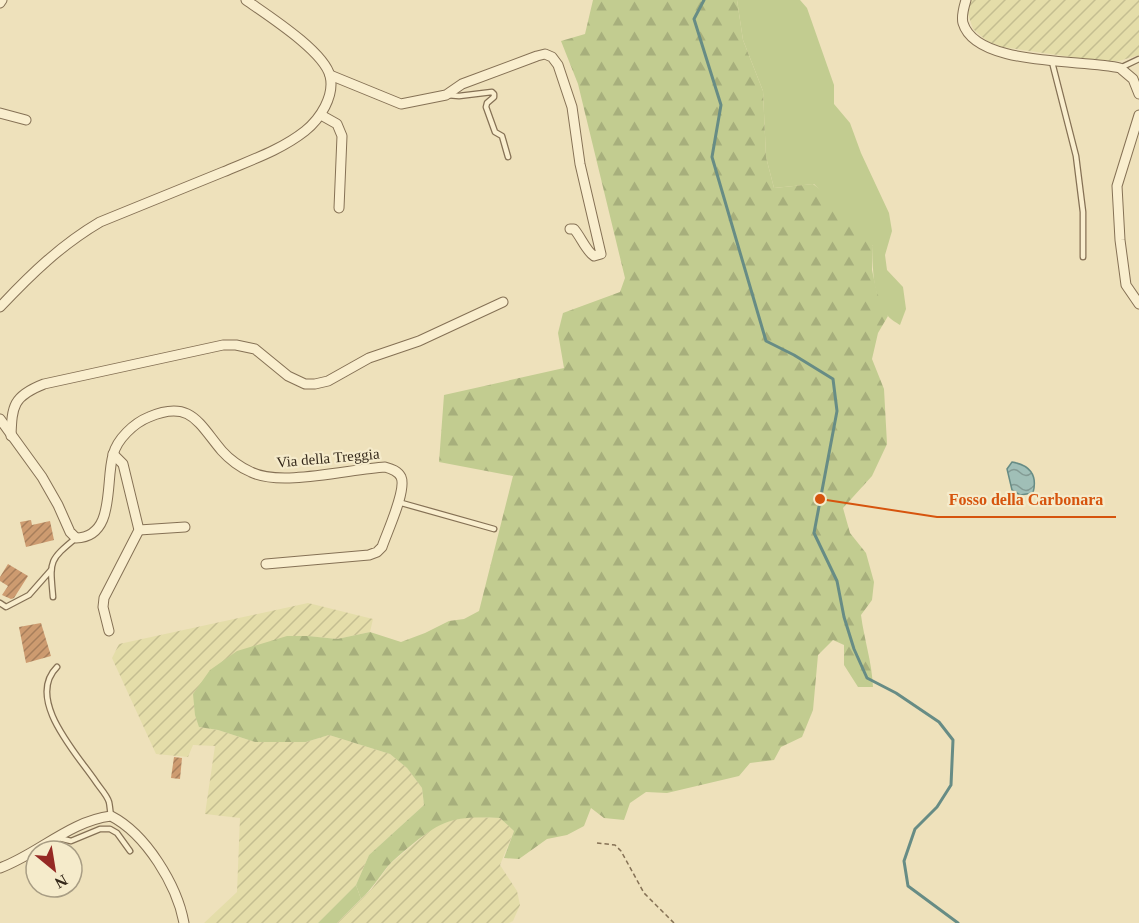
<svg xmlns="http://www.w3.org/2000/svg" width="1139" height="923" font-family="'Times New Roman',serif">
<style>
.farmland{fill:url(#farmland-furrows)}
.green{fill:#c2cc90}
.forest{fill:url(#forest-firs)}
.water{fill:url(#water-waves);stroke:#678c85;stroke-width:1.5}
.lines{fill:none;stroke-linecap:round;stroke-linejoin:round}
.stream{stroke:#678c85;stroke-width:3}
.building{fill:url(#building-hatch)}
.service-casing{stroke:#857155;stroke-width:7}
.minor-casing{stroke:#857155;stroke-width:11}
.path{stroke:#857155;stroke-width:1.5;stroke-dasharray:4.5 3;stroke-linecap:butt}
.service{stroke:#f9eece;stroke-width:4.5}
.minor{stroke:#f9eece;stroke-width:9}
.labels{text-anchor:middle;stroke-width:4.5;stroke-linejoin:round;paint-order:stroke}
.street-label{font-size:15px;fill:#34281a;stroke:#f5ebcb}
.leader{fill:none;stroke:#d6540d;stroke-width:2}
.callout-dot{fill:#d6540d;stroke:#f5ebcb;stroke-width:2}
.callout-label{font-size:16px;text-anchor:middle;font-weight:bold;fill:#d6540d;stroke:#f5ebcb;stroke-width:4.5;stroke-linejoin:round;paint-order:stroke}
</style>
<defs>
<pattern id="farmland-furrows" width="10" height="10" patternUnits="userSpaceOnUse" patternTransform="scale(1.5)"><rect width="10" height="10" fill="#e4dda9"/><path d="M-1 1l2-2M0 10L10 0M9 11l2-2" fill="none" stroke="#c4be91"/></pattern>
<pattern id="forest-firs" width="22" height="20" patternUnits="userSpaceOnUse" patternTransform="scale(1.5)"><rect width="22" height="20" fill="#c2cc90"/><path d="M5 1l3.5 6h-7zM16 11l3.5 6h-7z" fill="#a7af7c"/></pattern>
<pattern id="water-waves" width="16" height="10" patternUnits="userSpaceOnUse" patternTransform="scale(1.5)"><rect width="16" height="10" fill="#a0bfb7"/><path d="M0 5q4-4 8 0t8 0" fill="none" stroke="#839b94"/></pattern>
<pattern id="building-hatch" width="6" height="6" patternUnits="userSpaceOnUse" patternTransform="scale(1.5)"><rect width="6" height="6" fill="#cd9b70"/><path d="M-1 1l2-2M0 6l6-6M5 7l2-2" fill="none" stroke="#a77e5b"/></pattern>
</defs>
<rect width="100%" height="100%" fill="#eee1bb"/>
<g class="farmland">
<polygon points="971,0 1139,0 1139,55 1119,61 1106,62 1002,47 987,41 973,29 968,14"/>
<polygon points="308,603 373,619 370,632 337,639 308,636 199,727 218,730 255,742 306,742 329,735 390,754 407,768 422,788 424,805 369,855 356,885 318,923 204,923 237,892 240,818 205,814 215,746 193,745 188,757 156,754 112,658 119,644"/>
<polygon points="474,817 500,818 514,831 500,865 517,891 520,905 513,921 509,923 337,923 371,890 390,864 433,828 452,819"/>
</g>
<g class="green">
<path d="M737 0H800L807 8 834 85V104L850 123 861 153 889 213 892 231 885 255 887 270 903 287 906 309 900 325C897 323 891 320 888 316 873 299 872 268 873 246L814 184 774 188 766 157 763 91 743 40Z"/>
<polygon points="356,885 361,899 337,923 318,923"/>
</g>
<path class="forest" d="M593 0H737L743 40 763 91 766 157 774 188 813 184 857 218 873 246 872 270 877 293 888 316 878 333 872 359 884 389 887 444 872 476 843 508 850 533 866 553 874 582 872 600 861 615C864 639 872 662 873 687H858L844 665V645L833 640 818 655 813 710 802 737 781 747 774 760 750 763 739 776 667 793 646 792 630 803 624 820 604 818 591 808 584 826 567 835 547 839 519 859 504 858 514 831 500 818C455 816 444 818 409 847 402 853 394 859 388 866 379 877 372 889 361 899L356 885 369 855 424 805 422 788 407 768 390 754 329 735 306 742H255L218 730 199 727 195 715 193 694 210 670 237 651 287 636H308L337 639 370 632 401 642 425 633 449 621 464 619 479 611 513 476 439 462 444 395 564 368 558 333 563 313 620 292 625 278 578 84 561 41 585 34Z"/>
<path class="water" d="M1012 462C1029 465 1038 474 1033 493L1020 495 1012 490 1007 469Z"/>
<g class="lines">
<polyline class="stream" points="704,0 694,19 721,105 712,157 766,341 794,355 833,379 837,411 814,533 837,581 844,617 854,649 867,678 896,693 939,722 953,740 951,785 937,807 915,829 904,861 908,886 958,923"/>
</g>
<g class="building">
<polygon points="31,520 32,525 50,521 54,540 26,547 20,522"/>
<polygon points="8,564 28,576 14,598 11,599 2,595 8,586 0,581 0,577"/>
<polygon points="41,623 51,656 26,663 19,627"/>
<polygon points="174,757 182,758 180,779 171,778"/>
</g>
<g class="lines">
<defs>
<g id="service">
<polyline points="1052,62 1076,156 1083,212 1083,257"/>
<polyline points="1120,68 1139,59"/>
<polyline points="447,95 459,96 492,92 494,94 494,97 487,103 486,107 495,132 502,136 508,157"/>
<polyline points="398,502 494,529"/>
<path d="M53 597C50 561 48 561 76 538"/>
<polyline points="0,603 6,607 29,595 51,570"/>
<path d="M57 667C25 699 77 754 96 782 100 788 107 795 109 802 110 806 110 811 111 816"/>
<polyline points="59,838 71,841 100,829 110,829 117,833 130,851"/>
</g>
<g id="minor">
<path d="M966 0C964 7 961 16 963 23 976 67 1083 59 1120 68L1133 79 1139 94"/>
<polyline points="0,3 2,0"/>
<path d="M330 75 401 104 446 95 462 84 537 56 545 54 552 57 558 65 572 107 580 164 601 254 594 256C586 251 581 237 574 229H570"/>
<polyline points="0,113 26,120"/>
<polyline points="321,115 337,124 342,136 339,208"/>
<polyline points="1139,115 1117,186 1120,240 1126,285 1139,304"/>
<path d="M0 307C31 274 61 245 100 222 141 205 182 189 223 172 251 160 281 150 305 131 320 119 335 96 330 76 324 51 267 15 246 0"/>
<path d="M0 419 42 477 58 505 70 532 76 538C116 537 105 482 113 455 117 439 134 423 149 417 191 399 199 424 222 451 229 459 241 468 251 472 280 487 350 469 385 467 392 469 398 471 401 477 407 490 387 532 382 547L377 552 369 555 266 564"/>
<path d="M11 436C12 406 13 396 44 384L223 345H236L255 349 288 376 305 384H315L328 381 369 358 419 341 503 302"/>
<polyline points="139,530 185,527"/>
<polyline points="109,631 103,607 104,598 139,530 123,464 113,454"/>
<path d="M0 868C38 854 70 821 111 816 146 834 177 885 184 923"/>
</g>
</defs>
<use href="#service" class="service-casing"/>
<use href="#minor" class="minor-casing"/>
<polyline class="path" points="597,843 615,845 621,851 644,893 674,923"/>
<use href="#service" class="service"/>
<use href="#minor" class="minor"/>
</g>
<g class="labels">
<g class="street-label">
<text transform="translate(328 458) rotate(-5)" y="5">Via della Treggia</text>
</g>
</g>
<path class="leader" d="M820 499L937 517H1116"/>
<circle class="callout-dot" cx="820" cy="499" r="6"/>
<g class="callout-label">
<text x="1026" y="505">Fosso della Carbonara</text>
</g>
<g transform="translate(54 869) rotate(150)"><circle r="28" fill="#f5ebcb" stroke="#a89d84" stroke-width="1.5"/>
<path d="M0-4.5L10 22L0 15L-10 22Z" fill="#952924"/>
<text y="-9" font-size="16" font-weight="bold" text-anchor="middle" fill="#34281a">N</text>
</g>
</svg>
